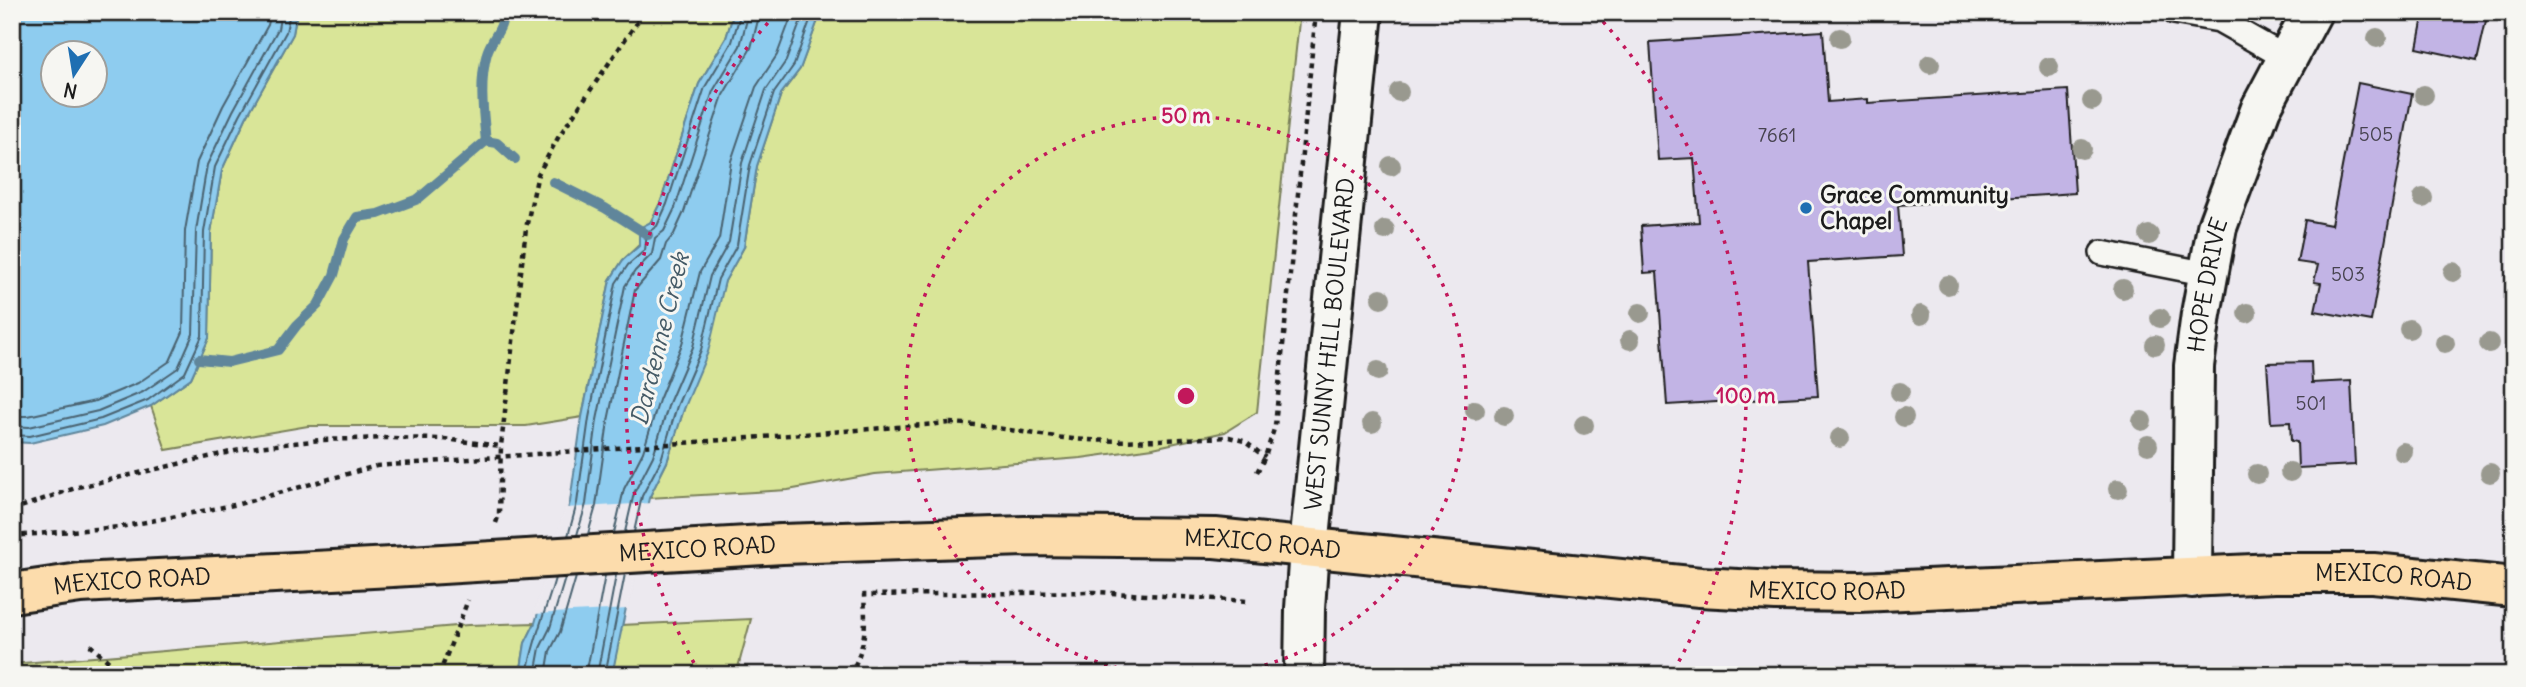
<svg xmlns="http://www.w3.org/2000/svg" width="2526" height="687" font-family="Delius,sans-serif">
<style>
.green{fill:#d9e598;stroke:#7a805a;stroke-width:2}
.water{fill:#8eccef;stroke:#60869b;stroke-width:2;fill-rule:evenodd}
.pier{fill:#ece9ef}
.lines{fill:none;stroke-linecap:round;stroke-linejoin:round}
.shore{stroke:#4a6270;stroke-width:2}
.stream{stroke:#60869b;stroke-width:10}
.building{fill:#c2b4e5;stroke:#1c1c1c;stroke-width:2}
.service-casing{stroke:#1c1c1c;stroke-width:28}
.minor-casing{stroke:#1c1c1c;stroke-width:44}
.tertiary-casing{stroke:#1c1c1c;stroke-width:44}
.primary-casing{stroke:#1c1c1c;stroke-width:44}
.path{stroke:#1c1c1c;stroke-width:4.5;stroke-dasharray:5 5;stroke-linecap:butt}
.service{stroke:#f6f6f2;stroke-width:23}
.minor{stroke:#f6f6f2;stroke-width:38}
.tertiary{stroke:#f6f6f2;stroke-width:38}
.primary{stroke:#fcdcac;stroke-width:38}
.primary-bridge-casing{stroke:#1c1c1c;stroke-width:44;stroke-linecap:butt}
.path-bridge{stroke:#1c1c1c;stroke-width:4.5;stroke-dasharray:5 5;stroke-linecap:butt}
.primary-bridge{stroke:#fcdcac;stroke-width:38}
.tree{fill:#99998f}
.ring{fill:none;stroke:#c2185b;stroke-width:3.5;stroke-dasharray:3.5 7}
.poi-dot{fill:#1f6fb2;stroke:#f6f6f2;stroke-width:2.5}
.labels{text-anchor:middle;stroke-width:6;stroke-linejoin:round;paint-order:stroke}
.number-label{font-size:19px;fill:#46424e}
.poi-label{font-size:23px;font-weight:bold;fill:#1c1c1c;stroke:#f6f6f2;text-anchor:start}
.street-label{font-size:23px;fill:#1c1c1c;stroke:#f6f6f2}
.water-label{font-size:24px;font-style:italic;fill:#445a66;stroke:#f6f6f2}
.centre{fill:#c2185b;stroke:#f6f6f2;stroke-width:3.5}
.ring-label{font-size:21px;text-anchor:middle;font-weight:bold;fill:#c2185b;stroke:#f6f6f2;stroke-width:6;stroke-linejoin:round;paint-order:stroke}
</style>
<rect width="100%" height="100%" fill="#ece9ef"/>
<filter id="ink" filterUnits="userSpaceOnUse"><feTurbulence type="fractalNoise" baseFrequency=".0143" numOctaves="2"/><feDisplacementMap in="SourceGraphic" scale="14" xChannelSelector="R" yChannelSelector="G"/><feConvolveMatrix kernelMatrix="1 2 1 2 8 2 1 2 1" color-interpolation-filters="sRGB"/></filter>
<g filter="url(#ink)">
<g class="green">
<polygon points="297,12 734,12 726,38 699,84 661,201 639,245 623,260 610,280 582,417 526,426 308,426 166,450 151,406 191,378 209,338 211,232 222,170 246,118 293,34"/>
<polygon points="821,12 1300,12 1257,412 1225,432 1153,448 1081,458 875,474 788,490 649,498 667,462 725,281 744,247 757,166 781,94 800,69"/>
<polygon points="751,619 736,675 612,675 621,625"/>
<polygon points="535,623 525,643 520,675 12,675 12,664 468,625"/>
</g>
<g class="water">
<path d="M12 12H297L293 34 246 118 222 170 211 232 209 338 191 378 151 406 103 426 30 443 12 442ZM52 52H94V94H52Z"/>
<polygon points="734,12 821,12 800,69 781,94 757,166 744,247 725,281 708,352 684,409 667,462 649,498 612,675 520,675 525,643 535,623 570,502 582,417 610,280 623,260 639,246 639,228 651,222 661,201 699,84 726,38"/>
</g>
<polygon class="pier" points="651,503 628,609 534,614 565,508"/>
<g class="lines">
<g class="shore">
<polyline points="12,416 28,416 95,401 138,383 170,361 183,332 185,231 197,162 223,106 268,25 271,12"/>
<polyline points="12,426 29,427 98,411 143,392 178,368 193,334 196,231 207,165 233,111 278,29 281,12"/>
<polyline points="12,435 30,436 101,419 148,400 185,373 202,336 204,232 215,167 240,115 286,32 290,12"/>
<polyline points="625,532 634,493 653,456 669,403 693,347 710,276 729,242 742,163 766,90 786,61 804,12"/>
<polyline points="634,532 642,496 661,460 677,406 701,350 718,279 737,245 750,165 774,93 794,65 813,12"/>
<polyline points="614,533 624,489 643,452 659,400 682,344 700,272 719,239 731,161 756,87 777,55 793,12"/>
<polyline points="588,534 596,506 608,421 635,290 661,260 666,244 674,234 684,212 723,95 751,48 760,12"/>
<polyline points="577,535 586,504 597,420 625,286 635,271 652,254 655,238 664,231 675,208 713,91 740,46 749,12"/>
<polyline points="568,536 577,503 589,418 616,283 628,265 645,250 647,233 657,226 667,204 705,87 732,42 741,12"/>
<path d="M527 675C532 642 546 611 555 578"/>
<polyline points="535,675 540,648 550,628 565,578"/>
<polyline points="546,675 550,651 560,632 576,577"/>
<polyline points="586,675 605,575"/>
<polyline points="597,675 616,575"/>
<polyline points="605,675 625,574"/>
</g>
<g class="stream">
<path d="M486 141C483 112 479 82 487 53 492 37 504 29 503 12"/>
<polyline points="553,182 605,208 648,235"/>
<polyline points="199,359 229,362 278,350 297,325 318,305 334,275 344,239 357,217 378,214 418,199 486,141 497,143 515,159"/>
</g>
</g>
<g class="building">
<polygon points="2424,12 2488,12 2477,61 2417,48"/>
<polygon points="1823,31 1828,102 1868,99 1868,103 2068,90 2075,193 1898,205 1902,256 1808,262 1818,396 1667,405 1657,272 1644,273 1641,226 1699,222 1694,158 1658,160 1650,42"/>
<polygon points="2358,83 2412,94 2371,321 2315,311 2321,283 2314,282 2318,265 2297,262 2305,220 2331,225"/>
<polygon points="2311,362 2312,383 2351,381 2355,465 2298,468 2297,442 2291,441 2290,422 2271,423 2267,363"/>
</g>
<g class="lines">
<defs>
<g id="service">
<polyline points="2174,12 2219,20 2288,59"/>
<polyline points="2102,253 2208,274"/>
</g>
<g id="minor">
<path id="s1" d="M2192 578 2194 366 2201 314 2217 227 2261 108 2312 12"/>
</g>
<g id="tertiary">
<path id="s2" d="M1304 675 1305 609 1309 547 1363 12"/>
</g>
<g id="primary">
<path id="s3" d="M782 544 1025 536 1215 538 1700 587 1776 591 1860 592 2275 573H2373L2514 587"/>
<path id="s4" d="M12 593 80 583 392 567"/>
</g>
</defs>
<use href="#service" class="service-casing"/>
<use href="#minor" class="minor-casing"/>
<use href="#tertiary" class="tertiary-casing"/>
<use href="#primary" class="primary-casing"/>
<g class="path">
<path d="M950 423C992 425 1032 435 1073 439 1125 443 1177 439 1229 437L1244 441 1265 457"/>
<polyline points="1257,472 1265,457 1275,426 1316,12"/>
<polyline points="12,510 78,487 248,448 321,440 386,438 444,439 501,446"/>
<polyline points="496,523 499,514 501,446 526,228 538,174 559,136 644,12"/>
<polyline points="12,536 120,527 239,504 376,466"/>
<polyline points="90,645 117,669 140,675"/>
<polyline points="439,675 468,600"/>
<path d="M850 675C866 645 866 628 864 595L1096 592 1248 601"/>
</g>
<use href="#service" class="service"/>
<use href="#minor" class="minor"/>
<use href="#tertiary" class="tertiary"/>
<use href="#primary" class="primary"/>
<defs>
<g id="primary-bridge">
<path id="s5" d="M392 567 782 544"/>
</g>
</defs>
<use href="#primary-bridge" class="primary-bridge-casing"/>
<polyline class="path-bridge" points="376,466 950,423"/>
<use href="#primary-bridge" class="primary-bridge"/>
</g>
<g class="tree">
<circle cx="1840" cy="38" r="10"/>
<circle cx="2377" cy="38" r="10"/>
<circle cx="1930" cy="64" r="10"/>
<circle cx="2049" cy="67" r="10"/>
<circle cx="1399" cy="92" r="10"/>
<circle cx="2424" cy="95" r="10"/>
<circle cx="2092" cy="101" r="10"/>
<circle cx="2082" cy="149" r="10"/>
<circle cx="1391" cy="166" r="10"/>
<circle cx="2423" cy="198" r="10"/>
<circle cx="1385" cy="230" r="10"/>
<circle cx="2149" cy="235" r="10"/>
<circle cx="2453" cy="272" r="10"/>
<circle cx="1948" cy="285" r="10"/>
<circle cx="2123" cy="289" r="10"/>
<circle cx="1381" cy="298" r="10"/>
<circle cx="1640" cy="313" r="10"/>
<circle cx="2247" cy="313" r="10"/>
<circle cx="1921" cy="315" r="10"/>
<circle cx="2160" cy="318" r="10"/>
<circle cx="2409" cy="329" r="10"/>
<circle cx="1630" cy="340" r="10"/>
<circle cx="2445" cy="343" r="10"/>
<circle cx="2489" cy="343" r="10"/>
<circle cx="2155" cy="345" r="10"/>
<circle cx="1378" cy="371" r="10"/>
<circle cx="1900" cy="392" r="10"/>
<circle cx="1475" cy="410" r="10"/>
<circle cx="1504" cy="416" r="10"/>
<circle cx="1904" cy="417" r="10"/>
<circle cx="2142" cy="421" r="10"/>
<circle cx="1372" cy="423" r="10"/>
<circle cx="1584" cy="425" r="10"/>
<circle cx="1840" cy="438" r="10"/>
<circle cx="2148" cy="445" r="10"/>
<circle cx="2403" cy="452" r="10"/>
<circle cx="2290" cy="472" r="10"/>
<circle cx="2490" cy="473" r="10"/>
<circle cx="2257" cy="474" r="10"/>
<circle cx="2118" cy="489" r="10"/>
</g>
</g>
<g class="ring">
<path d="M1159 675A280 280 0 1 1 1213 675"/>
<path d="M699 672A560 560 0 0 1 776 14M1596 14A560 560 0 0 1 1673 672"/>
</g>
<circle class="poi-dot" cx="1806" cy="208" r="7"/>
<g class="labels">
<g class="number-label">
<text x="2376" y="141">505</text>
<text x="1777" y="142">7661</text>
<text x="2348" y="281">503</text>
<text x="2311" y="410">501</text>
</g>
<g class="poi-label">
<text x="1820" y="203">Grace Community<tspan x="1820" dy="26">Chapel</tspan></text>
</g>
<g class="street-label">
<text dy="8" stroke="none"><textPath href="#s1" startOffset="294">HOPE DRIVE</textPath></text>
<text dy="8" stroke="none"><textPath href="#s2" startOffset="332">WEST SUNNY HILL BOULEVARD</textPath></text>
<text dy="8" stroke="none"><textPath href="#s3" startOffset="481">MEXICO ROAD</textPath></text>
<text dy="8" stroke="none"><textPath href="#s5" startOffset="306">MEXICO ROAD</textPath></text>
<text dy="8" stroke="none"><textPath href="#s3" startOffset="1615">MEXICO ROAD</textPath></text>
<text dy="8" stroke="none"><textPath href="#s4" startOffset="121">MEXICO ROAD</textPath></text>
<text dy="8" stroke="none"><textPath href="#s3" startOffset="1048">MEXICO ROAD</textPath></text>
</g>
<g class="water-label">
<text transform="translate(660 339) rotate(-76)" y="8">Dardenne Creek</text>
</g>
</g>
<circle cx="1186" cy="396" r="10" class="centre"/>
<g class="ring-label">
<text x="1186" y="123">50 m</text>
<text x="1746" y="403">100 m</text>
</g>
<rect width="2526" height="687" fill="none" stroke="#f6f6f2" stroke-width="42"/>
<rect x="21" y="21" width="2484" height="645" fill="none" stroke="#1c1c1c" stroke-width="2.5" filter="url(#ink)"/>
<g transform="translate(74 74) rotate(192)"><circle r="33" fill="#f6f6f2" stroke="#9f9f9c" stroke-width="2"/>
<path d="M0-5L12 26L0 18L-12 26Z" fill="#1f6fb2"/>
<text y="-10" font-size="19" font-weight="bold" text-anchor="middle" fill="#1c1c1c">N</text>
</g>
</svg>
